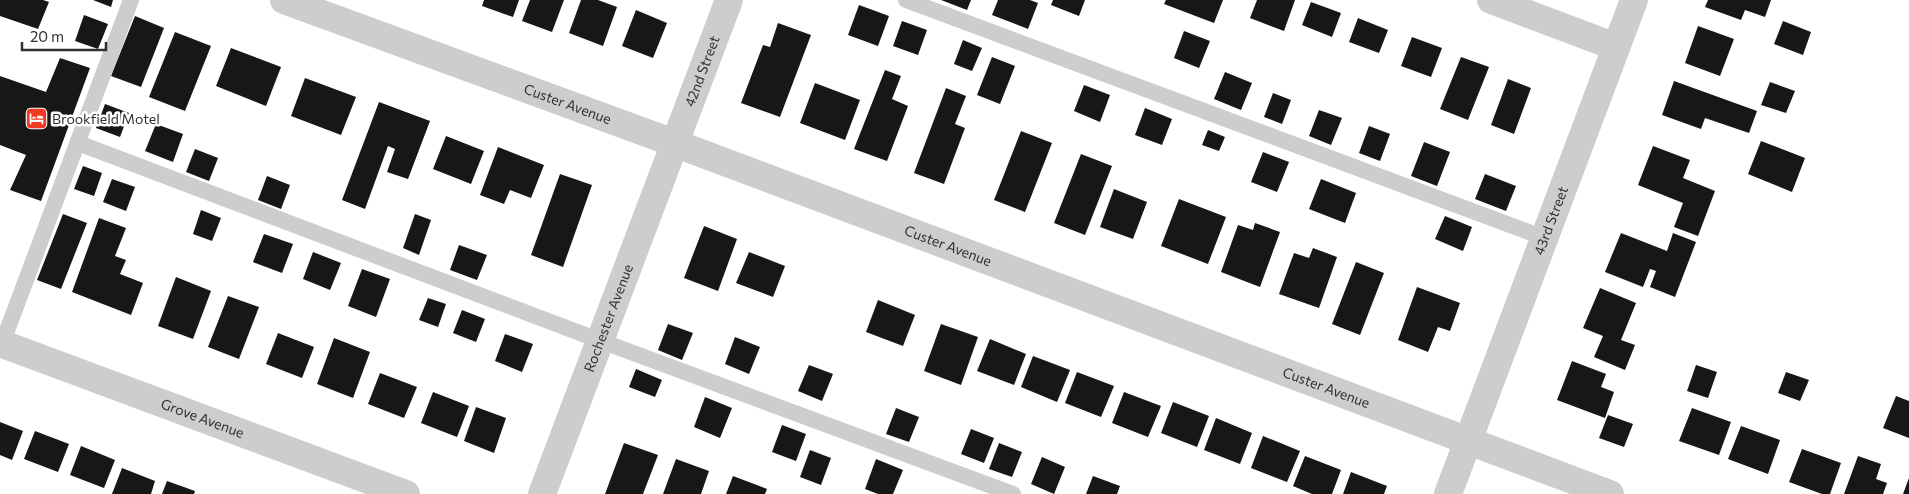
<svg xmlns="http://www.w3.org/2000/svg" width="1909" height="494" font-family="Commissioner,sans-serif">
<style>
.building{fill:#171717}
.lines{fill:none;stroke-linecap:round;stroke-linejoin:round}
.lane{stroke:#cdcdcd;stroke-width:16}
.street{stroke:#cdcdcd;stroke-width:28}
.labels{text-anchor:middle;stroke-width:5;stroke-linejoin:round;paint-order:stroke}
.street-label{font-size:14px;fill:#303030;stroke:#fff}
.poi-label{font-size:14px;fill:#303030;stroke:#fff;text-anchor:start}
</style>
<rect width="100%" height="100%" fill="#fff"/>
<g class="building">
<polygon points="0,0 43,0 49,2 38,29 0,16"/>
<polygon points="93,0 113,0 111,7"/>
<polygon points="484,0 519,0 513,17 482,6"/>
<polygon points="530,0 564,0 552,32 522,21"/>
<polygon points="581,0 598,0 617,7 603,46 569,33"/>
<polygon points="941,0 971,0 967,10"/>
<polygon points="998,0 1030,0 1038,3 1028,29 992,15"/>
<polygon points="1053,0 1085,0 1079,16 1051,5"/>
<polygon points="1166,0 1223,0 1214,23 1164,4"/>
<polygon points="1257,0 1295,0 1284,31 1250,18"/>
<polygon points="1708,0 1771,0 1765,17 1745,10 1741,20 1705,7"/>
<polygon points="1311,2 1341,13 1332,37 1302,25"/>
<polygon points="859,5 889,16 878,46 848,35"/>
<polygon points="636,10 667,23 653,58 622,46"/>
<polygon points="84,15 108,24 98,49 75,41"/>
<polygon points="135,16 164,28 141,87 111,76"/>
<polygon points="1358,18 1388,30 1379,53 1349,42"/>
<polygon points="902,21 927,30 918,55 893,46"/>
<polygon points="1783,21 1811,32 1803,55 1774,44"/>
<polygon points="778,23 811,35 780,117 741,103 763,45 770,47"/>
<polygon points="1698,26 1734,39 1720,76 1685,63"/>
<polygon points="1184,31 1210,41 1199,68 1174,58"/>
<polygon points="175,32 211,46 185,111 149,97"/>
<polygon points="1412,37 1442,48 1431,77 1401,66"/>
<polygon points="963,40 982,48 972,71 954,64"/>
<polygon points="231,48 281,67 266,106 216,86"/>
<polygon points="992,57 1015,66 1000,104 977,95"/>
<polygon points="1461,57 1489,67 1468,120 1440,109"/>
<polygon points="60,58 90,68 41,201 10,190 26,155 0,145 0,76 46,92"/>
<polygon points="885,70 901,76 892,99 908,106 887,161 854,149"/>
<polygon points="1225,72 1252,83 1241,110 1214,99"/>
<polygon points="305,78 356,97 341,135 291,116"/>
<polygon points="1508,79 1531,88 1514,134 1491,125"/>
<polygon points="1674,81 1757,111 1749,133 1705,118 1701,129 1662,115"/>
<polygon points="1770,82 1795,91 1786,113 1761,105"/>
<polygon points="815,83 860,100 845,140 800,123"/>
<polygon points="1084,85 1110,95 1100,122 1074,111"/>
<polygon points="946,88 966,96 955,124 965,128 944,184 914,173"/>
<polygon points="1273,93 1291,100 1282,124 1264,117"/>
<polygon points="379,102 430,121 408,179 387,172 395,149 388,146 365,209 342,200"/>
<polygon points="105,104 129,113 120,137 96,128"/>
<polygon points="1145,108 1172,119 1162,145 1135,135"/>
<polygon points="1319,110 1342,118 1331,145 1309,136"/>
<polygon points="156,124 183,134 173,162 145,151"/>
<polygon points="1369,126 1390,134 1380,161 1359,153"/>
<polygon points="1208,130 1225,137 1219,151 1202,145"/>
<polygon points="1021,131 1052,143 1025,212 994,200"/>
<polygon points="446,136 484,151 471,184 433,169"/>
<polygon points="1761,141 1805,158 1792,192 1748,174"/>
<polygon points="1424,142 1450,152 1437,186 1411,176"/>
<polygon points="1653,146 1690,160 1683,178 1715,191 1698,236 1674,227 1683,203 1638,185"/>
<polygon points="498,147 544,165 531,198 510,190 504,204 480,195"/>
<polygon points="195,149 218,158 209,181 186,172"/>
<polygon points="1263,152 1289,162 1277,192 1251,182"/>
<polygon points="1081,154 1112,166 1085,235 1054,223"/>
<polygon points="83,166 102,173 94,196 74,189"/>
<polygon points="560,174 592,185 563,267 531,255"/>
<polygon points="1485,174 1516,186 1506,211 1475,199"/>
<polygon points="267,176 290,185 281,209 258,200"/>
<polygon points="112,179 135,187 126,211 103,202"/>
<polygon points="1321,179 1356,193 1345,223 1309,209"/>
<polygon points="1114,189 1147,202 1133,239 1100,227"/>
<polygon points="1179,199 1226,217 1208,264 1161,246"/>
<polygon points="201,210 221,218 212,241 193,234"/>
<polygon points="63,214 87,223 61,289 37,280"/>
<polygon points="415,214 431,220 419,255 403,248"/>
<polygon points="1445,216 1472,227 1463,251 1435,239"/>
<polygon points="99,218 126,228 115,256 126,260 120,274 143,283 131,315 72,292"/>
<polygon points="1255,223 1280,232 1260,287 1221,272 1238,225 1253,230"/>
<polygon points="704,226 737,239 718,291 684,278"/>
<polygon points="1621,233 1667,251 1673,233 1696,242 1675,297 1650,287 1656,271 1650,269 1643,287 1605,272"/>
<polygon points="264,234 293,244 282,273 253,262"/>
<polygon points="459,245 487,255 477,280 450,270"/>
<polygon points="1313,248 1337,257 1319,308 1279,294 1294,253 1309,258"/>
<polygon points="313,252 341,263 330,290 303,279"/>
<polygon points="749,252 785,266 773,297 736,283"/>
<polygon points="1356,262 1384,273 1360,335 1332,324"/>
<polygon points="362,269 390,279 376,317 348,306"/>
<polygon points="176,277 211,291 193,339 158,326"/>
<polygon points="1417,287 1460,303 1450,331 1438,327 1428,352 1398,340"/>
<polygon points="1600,288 1636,303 1621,340 1635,345 1625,370 1594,357 1603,336 1583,328"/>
<polygon points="228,296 259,307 239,359 208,347"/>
<polygon points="428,298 446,304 438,327 419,320"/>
<polygon points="878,300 915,315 903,346 866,332"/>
<polygon points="462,310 485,319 476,342 453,333"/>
<polygon points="668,324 693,333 682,360 658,350"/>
<polygon points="941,324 978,337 961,385 924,371"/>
<polygon points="278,333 314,347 302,378 266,364"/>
<polygon points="505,334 533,344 522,372 495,361"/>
<polygon points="735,337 760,347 749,374 725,364"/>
<polygon points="334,338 370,352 353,398 317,384"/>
<polygon points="990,339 1026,354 1014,385 977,371"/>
<polygon points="1033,356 1070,370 1057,402 1021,387"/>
<polygon points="1572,361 1606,374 1601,387 1614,392 1605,418 1557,400"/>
<polygon points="809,365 833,374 822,401 798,391"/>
<polygon points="1696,365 1717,372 1708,398 1687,391"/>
<polygon points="636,369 662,380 655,397 629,387"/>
<polygon points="1077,372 1114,386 1101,417 1065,403"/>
<polygon points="1786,372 1809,380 1800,401 1778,393"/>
<polygon points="380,373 417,387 404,418 368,404"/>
<polygon points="433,392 469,406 457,437 421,423"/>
<polygon points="1124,392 1161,406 1148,437 1112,423"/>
<polygon points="1896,396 1909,401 1909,438 1883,428"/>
<polygon points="705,397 732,408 720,438 694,427"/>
<polygon points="1173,402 1209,416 1197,447 1161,433"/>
<polygon points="476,407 506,418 494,453 464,441"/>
<polygon points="896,408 919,417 909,442 886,434"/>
<polygon points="1692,408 1731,422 1719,455 1679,441"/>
<polygon points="1608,415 1633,424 1624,447 1599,438"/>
<polygon points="1216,418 1252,433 1240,464 1204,450"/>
<polygon points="0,422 23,431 12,460 0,455"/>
<polygon points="782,425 806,434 796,461 772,452"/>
<polygon points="1741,426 1780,440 1768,474 1728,459"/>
<polygon points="971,429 994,438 984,463 961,454"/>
<polygon points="35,431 69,444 58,472 24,459"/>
<polygon points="1263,436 1300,451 1287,482 1251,468"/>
<polygon points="624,443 658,455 643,494 605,494"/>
<polygon points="999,443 1022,452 1012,477 989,469"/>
<polygon points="81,446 115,460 104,488 70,475"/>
<polygon points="1802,449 1841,463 1830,494 1822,494 1789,482"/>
<polygon points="810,450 831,458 821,485 800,477"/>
<polygon points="1305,456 1341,470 1332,494 1312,494 1293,486"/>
<polygon points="1858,456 1881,464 1876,479 1887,483 1883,494 1844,494"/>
<polygon points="1042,457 1065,467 1054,494 1031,484"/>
<polygon points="676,459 709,471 701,494 663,494"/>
<polygon points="876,459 903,470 893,494 878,494 865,489"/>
<polygon points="122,468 155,481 151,494 112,494"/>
<polygon points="1351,472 1387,486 1384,494 1343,494"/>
<polygon points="733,476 767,489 765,494 726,494"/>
<polygon points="1093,476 1120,486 1117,494 1086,494"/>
<polygon points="1909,478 1909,494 1903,494"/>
<polygon points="167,481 195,491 194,494 162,494"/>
</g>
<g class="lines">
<g class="lane">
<polyline points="906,0 1545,238"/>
<polyline points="78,143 601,341 1013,494"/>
<polyline points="2,344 131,0"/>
</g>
<g class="street">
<path id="s1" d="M284 0 674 143 1610 494"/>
<polyline points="1491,0 1616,47"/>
<path id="s2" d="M0 343 406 494"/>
<path id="s3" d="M542 494 729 0"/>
<path id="s4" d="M1448 494 1634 0"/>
</g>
</g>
<defs>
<symbol id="hotel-square" viewBox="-11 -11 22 22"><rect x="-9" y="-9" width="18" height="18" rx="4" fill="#f33926" stroke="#fff"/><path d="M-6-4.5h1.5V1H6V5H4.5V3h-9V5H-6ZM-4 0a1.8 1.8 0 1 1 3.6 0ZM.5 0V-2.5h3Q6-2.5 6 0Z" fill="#fff"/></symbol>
</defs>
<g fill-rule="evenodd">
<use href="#hotel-square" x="24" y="106" width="25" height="25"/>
</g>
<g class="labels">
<g class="street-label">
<text dy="5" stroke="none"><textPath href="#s3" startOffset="452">42nd Street</textPath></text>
<text dy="5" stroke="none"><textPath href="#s1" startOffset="302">Custer Avenue</textPath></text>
<text dy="5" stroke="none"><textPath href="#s4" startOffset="292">43rd Street</textPath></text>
<text dy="5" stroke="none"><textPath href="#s1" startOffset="708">Custer Avenue</textPath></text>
<text dy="5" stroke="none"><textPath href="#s3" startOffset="188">Rochester Avenue</textPath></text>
<text dy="5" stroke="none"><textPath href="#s1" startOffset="1112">Custer Avenue</textPath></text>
<text dy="5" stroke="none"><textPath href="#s2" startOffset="216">Grove Avenue</textPath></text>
</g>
<g class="poi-label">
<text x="52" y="124">Brookfield Motel</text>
</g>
</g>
<path d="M22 42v8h84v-8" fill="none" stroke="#303030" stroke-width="2.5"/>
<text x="30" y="42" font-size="15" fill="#303030" stroke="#ffffff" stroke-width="4" paint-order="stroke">20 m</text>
</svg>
